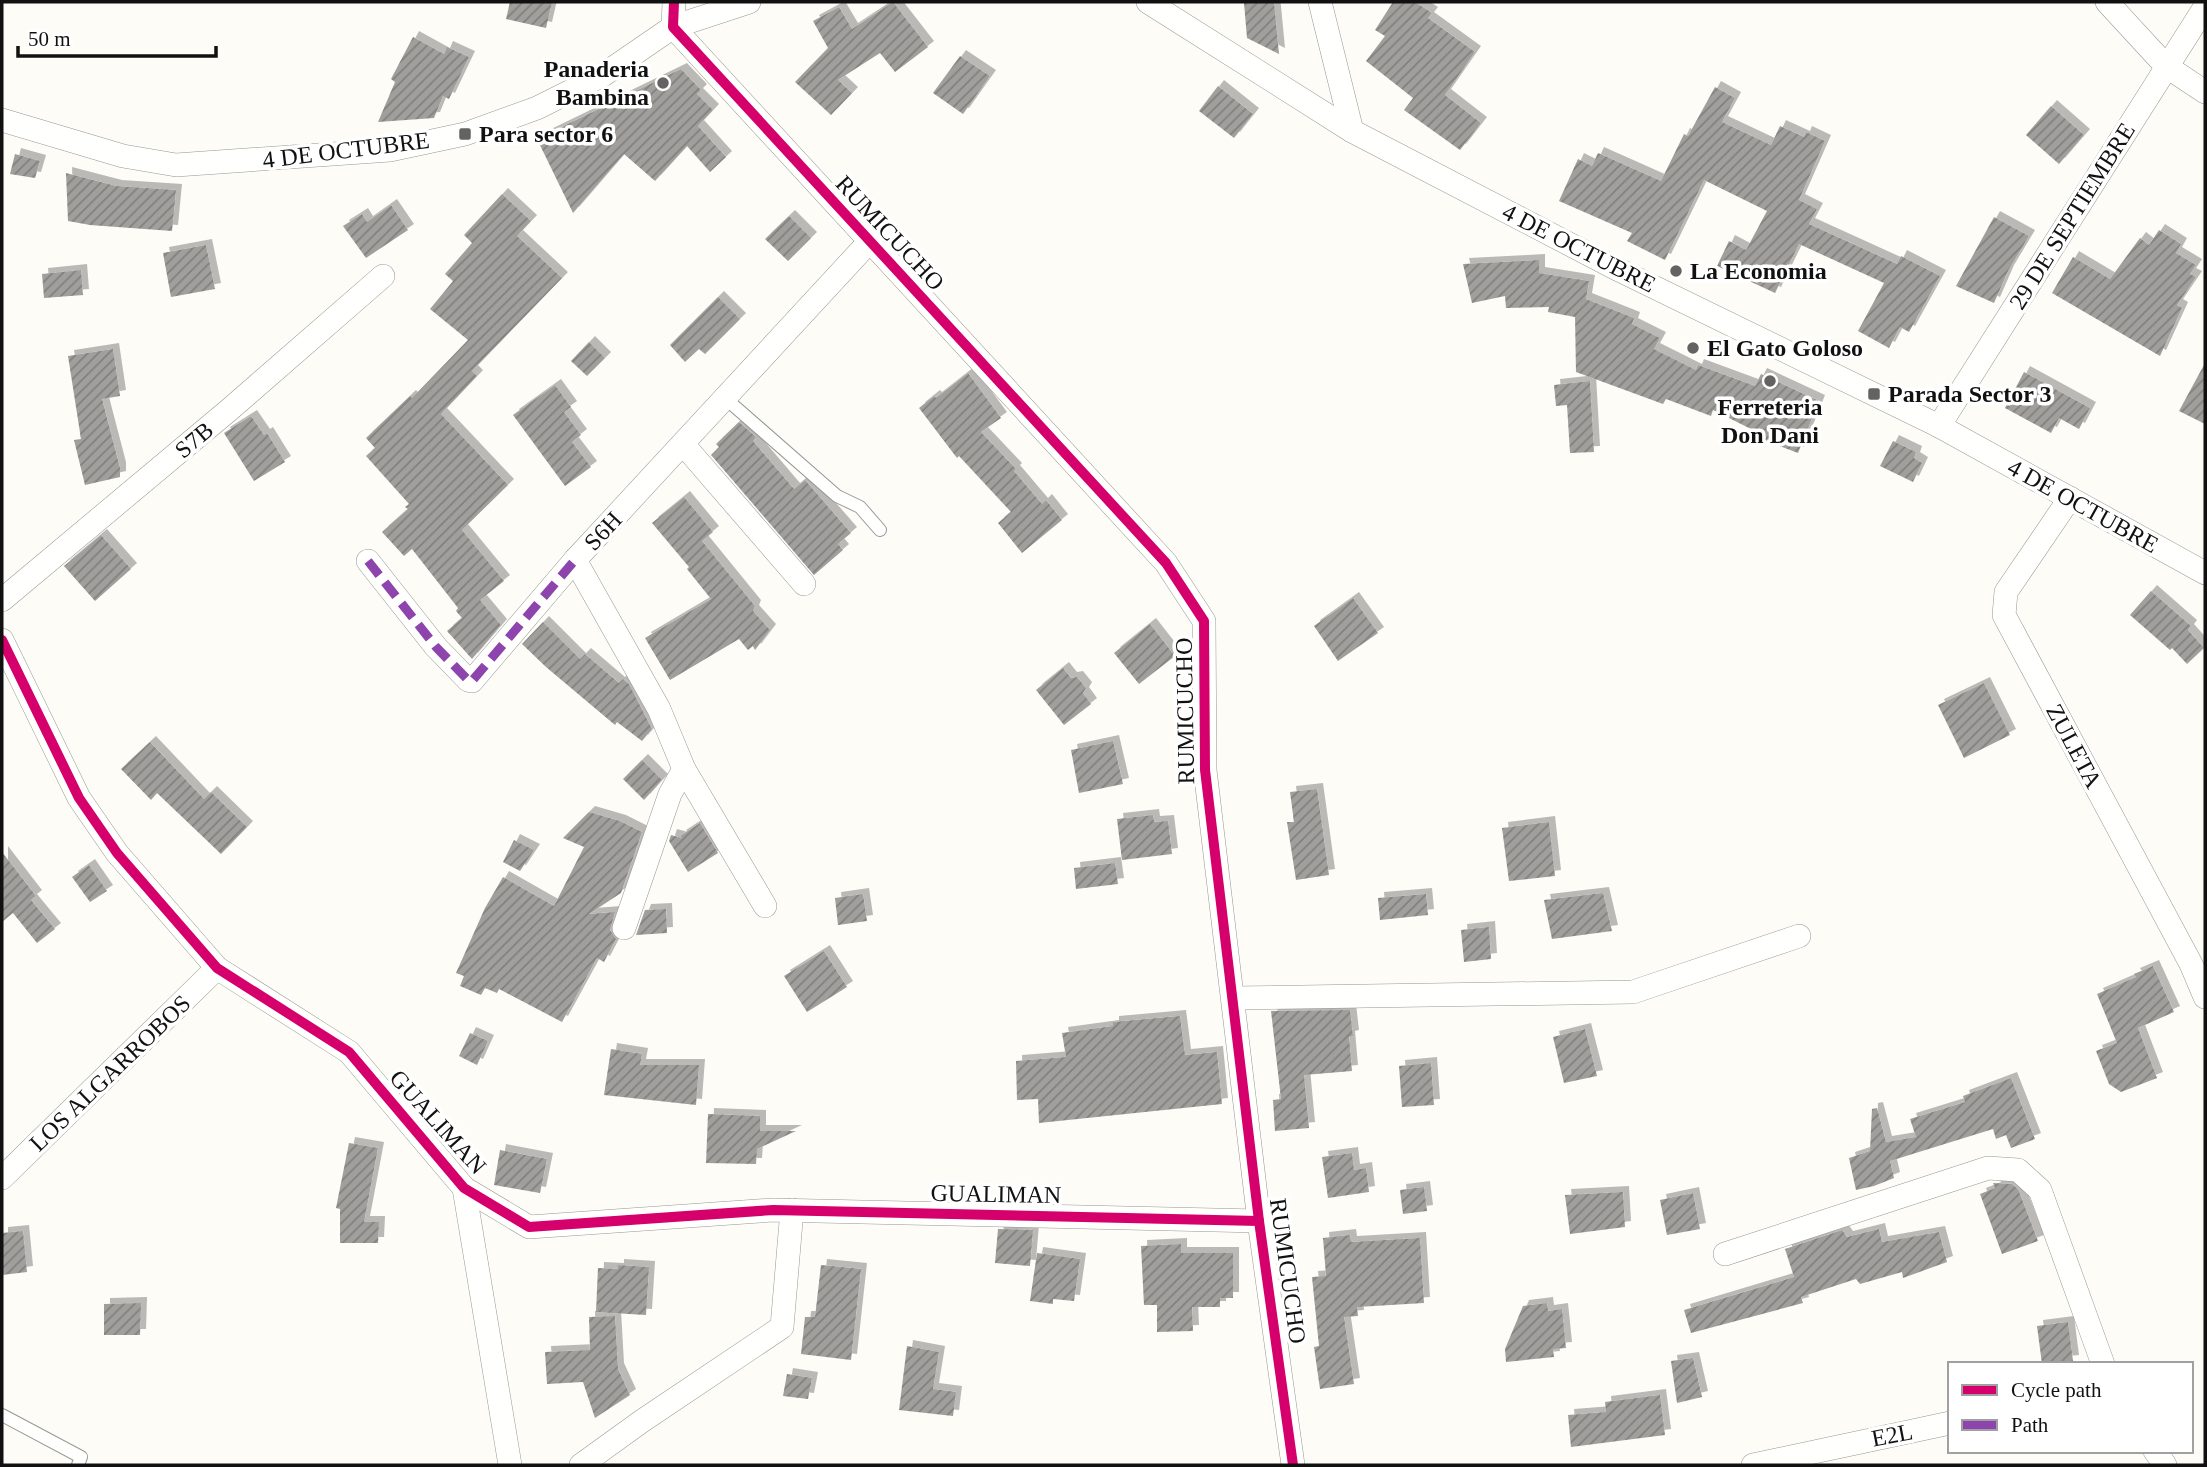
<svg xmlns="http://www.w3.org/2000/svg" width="2207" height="1467" font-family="Georgia,serif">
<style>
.building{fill:url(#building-hatch);filter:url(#shadow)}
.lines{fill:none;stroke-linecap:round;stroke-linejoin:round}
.service-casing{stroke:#979795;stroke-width:14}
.minor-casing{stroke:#979795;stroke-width:24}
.service{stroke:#fffffe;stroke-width:12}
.minor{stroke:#fffffe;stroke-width:23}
.quiet{stroke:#8e44ad;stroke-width:9;stroke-dasharray:18 9;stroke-linecap:butt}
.cycleway-casing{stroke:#fff;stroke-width:15}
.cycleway{stroke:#d6006c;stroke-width:10}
.poi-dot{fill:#646362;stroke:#fff;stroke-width:2.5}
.labels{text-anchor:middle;stroke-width:7;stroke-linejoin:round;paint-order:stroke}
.poi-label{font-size:24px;font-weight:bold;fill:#111;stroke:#fff;text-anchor:start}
.street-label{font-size:24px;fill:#111;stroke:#fff}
</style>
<defs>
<pattern id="building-hatch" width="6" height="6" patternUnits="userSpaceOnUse" patternTransform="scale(1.75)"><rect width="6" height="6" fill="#a19f9c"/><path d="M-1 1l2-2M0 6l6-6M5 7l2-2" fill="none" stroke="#82807e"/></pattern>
<filter id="shadow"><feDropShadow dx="6" dy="-6" stdDeviation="0" flood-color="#0004"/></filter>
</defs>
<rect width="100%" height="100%" fill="#fdfcf7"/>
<g class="building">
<polygon points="510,2 552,2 546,28 506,19"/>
<polygon points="893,2 928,47 895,72 880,53 838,80 852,93 831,115 795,82 828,48 813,21 839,7 852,29"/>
<polygon points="1274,2 1279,54 1247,38 1244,3"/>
<polygon points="1393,2 1415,2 1432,13 1428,18 1475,52 1445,95 1481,123 1460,150 1404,110 1413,98 1366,61 1385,36 1375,30"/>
<polygon points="413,37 444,54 447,47 469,57 449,99 443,96 434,118 378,122 395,82 391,79"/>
<polygon points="960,56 990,76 963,114 933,93"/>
<polygon points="681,69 701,90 697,94 713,110 698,126 726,157 710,172 687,146 655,181 624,154 573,213 537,139"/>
<polygon points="1218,86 1253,114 1234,138 1199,111"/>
<polygon points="1715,87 1735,98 1722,122 1771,145 1780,126 1804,137 1806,132 1825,141 1799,200 1817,209 1809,224 1897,264 1901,256 1940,276 1909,332 1900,327 1889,348 1858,331 1884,283 1799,244 1775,293 1717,266 1729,241 1746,250 1767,211 1704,180 1665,260 1627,241 1632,233 1559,201 1578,159 1592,166 1598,153 1661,181 1684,134 1688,136"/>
<polygon points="2051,106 2084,135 2059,164 2026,135"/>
<polygon points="15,154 40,161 35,178 10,174"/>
<polygon points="66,173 116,186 176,190 172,231 90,225 68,221"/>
<polygon points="502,194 531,221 517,236 562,278 472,371 477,376 441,414 508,485 462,530 504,581 480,600 501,625 472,659 447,631 462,618 456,611 458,608 412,549 404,556 382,532 408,509 405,507 409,504 366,456 375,448 366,438 410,396 412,398 468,340 430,309 453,281 445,274 472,243 464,235"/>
<polygon points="391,205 408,230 366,258 343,226 362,214 367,222"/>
<polygon points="789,216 811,238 788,261 765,239"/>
<polygon points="1994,217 2029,236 2008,271 1994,303 1956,286"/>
<polygon points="2159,230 2181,244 2176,253 2196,265 2190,274 2196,277 2177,305 2182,308 2160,356 2052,293 2073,257 2110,279 2140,238 2149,245"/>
<polygon points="206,245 215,289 171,297 163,253"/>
<polygon points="1539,260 1539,273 1589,281 1586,299 1634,318 1632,324 1660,338 1654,349 1696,370 1698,365 1755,386 1761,374 1819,401 1798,453 1761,439 1763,435 1713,410 1711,416 1666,399 1663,404 1576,372 1575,317 1548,312 1549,307 1506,308 1505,296 1472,303 1463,264"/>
<polygon points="81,270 83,295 44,298 42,274"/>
<polygon points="718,297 740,319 705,354 699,349 685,362 670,345"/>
<polygon points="589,342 605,358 587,376 571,361"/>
<polygon points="113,349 120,396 102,399 120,468 120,477 85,485 74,440 81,439 68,356"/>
<polygon points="2205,363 2205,424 2179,411"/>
<polygon points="2024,372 2090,408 2079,429 2059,418 2051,433 2005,408"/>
<polygon points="968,373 1001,418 981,432 1016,469 1014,471 1042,504 1046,500 1062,520 1022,553 998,523 1011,512 959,456 957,458 919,408 934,396 936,398"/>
<polygon points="1590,381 1594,452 1570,453 1567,405 1556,406 1554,385"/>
<polygon points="555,385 571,407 564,412 581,435 572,442 591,467 565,486 513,415"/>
<polygon points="251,416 264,435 267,433 285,462 254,481 224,433"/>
<polygon points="739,422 756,437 753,441 794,489 805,480 851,533 838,544 843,550 814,575 711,455 719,447 716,444"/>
<polygon points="1893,441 1916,452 1914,458 1922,463 1913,482 1880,466"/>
<polygon points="684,497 713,532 702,541 755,606 753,611 770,630 755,650 753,646 748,650 739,639 670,680 645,638 711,599 687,569 689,567 652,523"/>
<polygon points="101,535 131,569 95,601 64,566"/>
<polygon points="2151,591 2191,626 2188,630 2204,648 2187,664 2172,648 2170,650 2130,615"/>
<polygon points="1353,598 1378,633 1338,661 1314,626"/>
<polygon points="543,622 580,659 585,654 619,683 623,679 629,684 652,729 642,741 617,722 615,725 546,667 522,644"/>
<polygon points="1150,624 1175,656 1139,684 1114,653"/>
<polygon points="1063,668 1071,678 1077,677 1086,688 1083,693 1091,704 1064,725 1036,690"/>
<polygon points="1984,683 2010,735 1964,758 1938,705"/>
<polygon points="1113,741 1123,784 1079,793 1071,750"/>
<polygon points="150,742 204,799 211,792 247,827 221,854 157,793 151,800 121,769"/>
<polygon points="642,760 662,780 644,800 623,779"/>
<polygon points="1317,789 1329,875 1296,880 1287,822 1294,822 1290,792"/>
<polygon points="589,812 620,821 642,832 621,893 589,914 615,912 610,930 616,939 604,962 597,958 562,1022 499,989 497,993 485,988 481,995 460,986 464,976 456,973 485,908 503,877 554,906 584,847 563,838"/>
<polygon points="1153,815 1154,822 1168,821 1172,854 1122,860 1117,819"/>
<polygon points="1549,822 1555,876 1509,881 1502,828"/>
<polygon points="700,823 718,853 688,872 669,841 671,835 682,838 680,836"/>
<polygon points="514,840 534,850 520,871 503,862"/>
<polygon points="2,852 36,896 31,900 55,929 37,943 13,913 2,922"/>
<polygon points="1115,863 1118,884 1076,889 1074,868"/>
<polygon points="89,865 107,891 90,902 72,877"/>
<polygon points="1603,893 1612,931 1552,939 1544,900"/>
<polygon points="863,894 867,921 838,925 835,898"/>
<polygon points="1426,894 1428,915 1380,920 1378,898"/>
<polygon points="666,909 667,933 636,935 645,910"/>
<polygon points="1489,927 1491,959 1464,962 1461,930"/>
<polygon points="824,951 847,987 807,1012 784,976"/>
<polygon points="2153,966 2174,1012 2138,1028 2157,1078 2121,1092 2109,1084 2096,1051 2117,1043 2097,994 2136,977 2134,974"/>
<polygon points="1350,1010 1353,1036 1349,1037 1352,1071 1304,1075 1309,1128 1275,1131 1273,1100 1281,1099 1271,1011"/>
<polygon points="1180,1016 1185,1055 1217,1052 1222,1104 1039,1123 1038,1099 1017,1100 1016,1061 1066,1057 1062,1033 1113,1026 1113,1022"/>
<polygon points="1585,1029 1597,1076 1564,1083 1553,1037"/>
<polygon points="470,1033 488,1041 477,1065 459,1056"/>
<polygon points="611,1049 642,1054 640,1065 699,1065 696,1105 604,1095"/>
<polygon points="1431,1063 1434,1105 1402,1107 1399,1066"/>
<polygon points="2011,1078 2035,1139 2011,1148 2006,1135 1996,1139 1993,1129 1890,1161 1894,1178 1874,1186 1856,1190 1849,1158 1870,1151 1872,1109 1877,1108 1886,1142 1916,1137 1910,1119 1965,1102 1963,1096"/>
<polygon points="708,1114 760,1116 760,1131 796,1131 757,1149 756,1164 706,1163"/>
<polygon points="349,1143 378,1148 364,1222 379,1222 378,1243 340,1243 340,1209 336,1208"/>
<polygon points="500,1150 547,1159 540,1193 494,1185"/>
<polygon points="1352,1153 1354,1170 1366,1168 1369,1192 1328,1198 1322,1157"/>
<polygon points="1993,1183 2012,1184 2018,1189 2038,1241 2002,1254 1980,1194 1995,1188"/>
<polygon points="1424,1187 1427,1211 1403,1214 1400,1190"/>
<polygon points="1623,1192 1625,1227 1570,1234 1565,1195"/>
<polygon points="1693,1193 1700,1229 1667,1235 1660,1200"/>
<polygon points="998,1229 1033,1230 1030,1266 995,1263"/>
<polygon points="1879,1229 1882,1242 1939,1232 1947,1262 1903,1278 1902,1272 1860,1284 1856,1279 1801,1297 1803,1303 1691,1333 1684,1310 1794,1277 1785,1249 1842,1230 1847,1237"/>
<polygon points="23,1231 27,1272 2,1275 2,1233"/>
<polygon points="1350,1235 1351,1242 1420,1238 1424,1303 1357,1307 1358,1316 1344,1317 1354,1384 1320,1389 1314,1347 1319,1346 1312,1277 1326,1276 1323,1238"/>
<polygon points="1181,1244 1181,1253 1233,1253 1233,1298 1220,1298 1220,1307 1192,1307 1193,1331 1157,1332 1157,1305 1144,1305 1141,1246"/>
<polygon points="1037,1253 1080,1259 1074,1301 1053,1299 1053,1304 1030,1301"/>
<polygon points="618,1265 649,1267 646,1315 596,1312 598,1268 618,1269"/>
<polygon points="821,1265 861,1269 851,1360 801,1354 805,1317 815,1317"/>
<polygon points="141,1303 140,1335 104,1335 104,1304"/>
<polygon points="1547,1303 1548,1311 1562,1309 1566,1348 1553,1349 1554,1357 1506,1362 1505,1349 1523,1306"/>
<polygon points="615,1316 618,1369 630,1395 595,1418 583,1382 547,1384 545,1352 590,1350 589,1317"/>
<polygon points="2068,1322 2073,1361 2042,1364 2037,1326"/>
<polygon points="907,1346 939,1352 933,1389 956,1392 953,1416 899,1410"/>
<polygon points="1693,1358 1702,1397 1677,1403 1671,1361"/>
<polygon points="787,1374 812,1378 808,1399 783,1396"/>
<polygon points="1660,1395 1665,1435 1571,1447 1568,1415 1606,1412 1605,1402"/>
</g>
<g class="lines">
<defs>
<g id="service">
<polyline points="725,398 837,496 860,507 880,530"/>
<polyline points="2,1415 81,1457 78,1465"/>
</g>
<g id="minor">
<polyline points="674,2 673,27 1166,563 1204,621 1205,770 1259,1221 1293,1465"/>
<polyline points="1148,2 1352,131 1619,270 1939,426 2205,573"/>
<polyline points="1320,2 1352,131"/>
<polyline points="2107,2 2166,66 2205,92"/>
<polyline points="2,120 123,156 176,165 390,150 465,134 537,108 603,75 673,27 749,2"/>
<polyline points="1939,426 2205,7"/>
<polyline points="683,444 804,584"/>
<polyline points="2070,498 2006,592 2004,615 2191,964 2205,997"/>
<polyline points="368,561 436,647 468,680 472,681 575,560"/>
<polyline points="2,600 229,410 383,276"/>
<polyline points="2,640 79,798 117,853 217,968 349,1052 464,1188 529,1227 773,1210 1259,1221"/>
<polyline points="765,906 684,769 659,709 575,560 869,242"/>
<polyline points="624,928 670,794 684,769"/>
<polyline points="1234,998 1633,992 1799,936"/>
<polyline points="2,1178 217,968"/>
<polyline points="464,1188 510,1465"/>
<polyline points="1725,1254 1988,1168 2018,1170 2040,1190 2103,1364"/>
<polyline points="2155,1451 2165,1465"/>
<polyline points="581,1465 642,1421 782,1327 792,1210"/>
<polyline points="1753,1465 1950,1423"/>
</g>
</defs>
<use href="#service" class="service-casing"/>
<use href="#minor" class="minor-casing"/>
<use href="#service" class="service"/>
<use href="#minor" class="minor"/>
<polyline class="quiet" points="368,561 436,647 468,680 472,681 575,560"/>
<defs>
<g id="cycleway">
<polyline points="674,2 673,27 1166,563 1204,621 1205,770 1259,1221 1293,1465"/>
<polyline points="2,640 79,798 117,853 217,968 349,1052 464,1188 529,1227 773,1210 1259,1221"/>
</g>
</defs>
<use href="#cycleway" class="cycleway-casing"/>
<use href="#cycleway" class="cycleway"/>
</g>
<g class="poi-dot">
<circle cx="663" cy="83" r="7"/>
<rect x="458" y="127" width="14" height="14" rx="3.5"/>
<circle cx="1676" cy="271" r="7"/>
<circle cx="1693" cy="348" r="7"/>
<circle cx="1770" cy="381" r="7"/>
<rect x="1867" y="387" width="14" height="14" rx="3.5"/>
</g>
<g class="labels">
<g class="poi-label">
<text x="649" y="77" text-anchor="end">Panaderia<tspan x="649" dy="28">Bambina</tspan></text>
<text x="479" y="142">Para sector 6</text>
<text x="1690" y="279">La Economia</text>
<text x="1707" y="356">El Gato Goloso</text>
<text x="1888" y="402">Parada Sector 3</text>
<text x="1770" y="415" text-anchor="middle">Ferreteria<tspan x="1770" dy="28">Don Dani</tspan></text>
</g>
<g class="street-label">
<text transform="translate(346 150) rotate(-7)" y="8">4 DE OCTUBRE</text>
<text transform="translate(2072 216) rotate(-58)" y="8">29 DE SEPTIEMBRE</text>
<text transform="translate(890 233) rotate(47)" y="8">RUMICUCHO</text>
<text transform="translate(1579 248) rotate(27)" y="8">4 DE OCTUBRE</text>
<text transform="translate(194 440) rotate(-40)" y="8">S7B</text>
<text transform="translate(2083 506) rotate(29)" y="8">4 DE OCTUBRE</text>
<text transform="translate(603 531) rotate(-47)" y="8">S6H</text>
<text transform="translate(1185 711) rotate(-91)" y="8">RUMICUCHO</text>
<text transform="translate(2074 746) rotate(62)" y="8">ZULETA</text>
<text transform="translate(110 1073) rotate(-44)" y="8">LOS ALGARROBOS</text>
<text transform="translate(438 1122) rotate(48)" y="8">GUALIMAN</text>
<text transform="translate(996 1194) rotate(1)" y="8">GUALIMAN</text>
<text transform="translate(1288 1271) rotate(82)" y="8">RUMICUCHO</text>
<text transform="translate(1892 1435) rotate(-11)" y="8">E2L</text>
</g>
</g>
<rect width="2207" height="1467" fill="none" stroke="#111111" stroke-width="7"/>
<rect x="1948" y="1362" width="245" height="91" fill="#ffffff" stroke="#a0a0a0" stroke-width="2"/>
<rect x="1962" y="1385" width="35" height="10" fill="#d6006c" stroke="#a0a0a0" stroke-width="2"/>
<text x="2011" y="1397" font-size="21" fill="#111111">Cycle path</text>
<rect x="1962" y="1420" width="35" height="10" fill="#8e44ad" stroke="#a0a0a0" stroke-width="2"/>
<text x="2011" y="1432" font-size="21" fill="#111111">Path</text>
<path d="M18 46v10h198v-10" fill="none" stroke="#111111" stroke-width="3.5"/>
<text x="28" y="46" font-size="21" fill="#111111" stroke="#ffffff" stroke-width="5" paint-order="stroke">50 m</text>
</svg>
